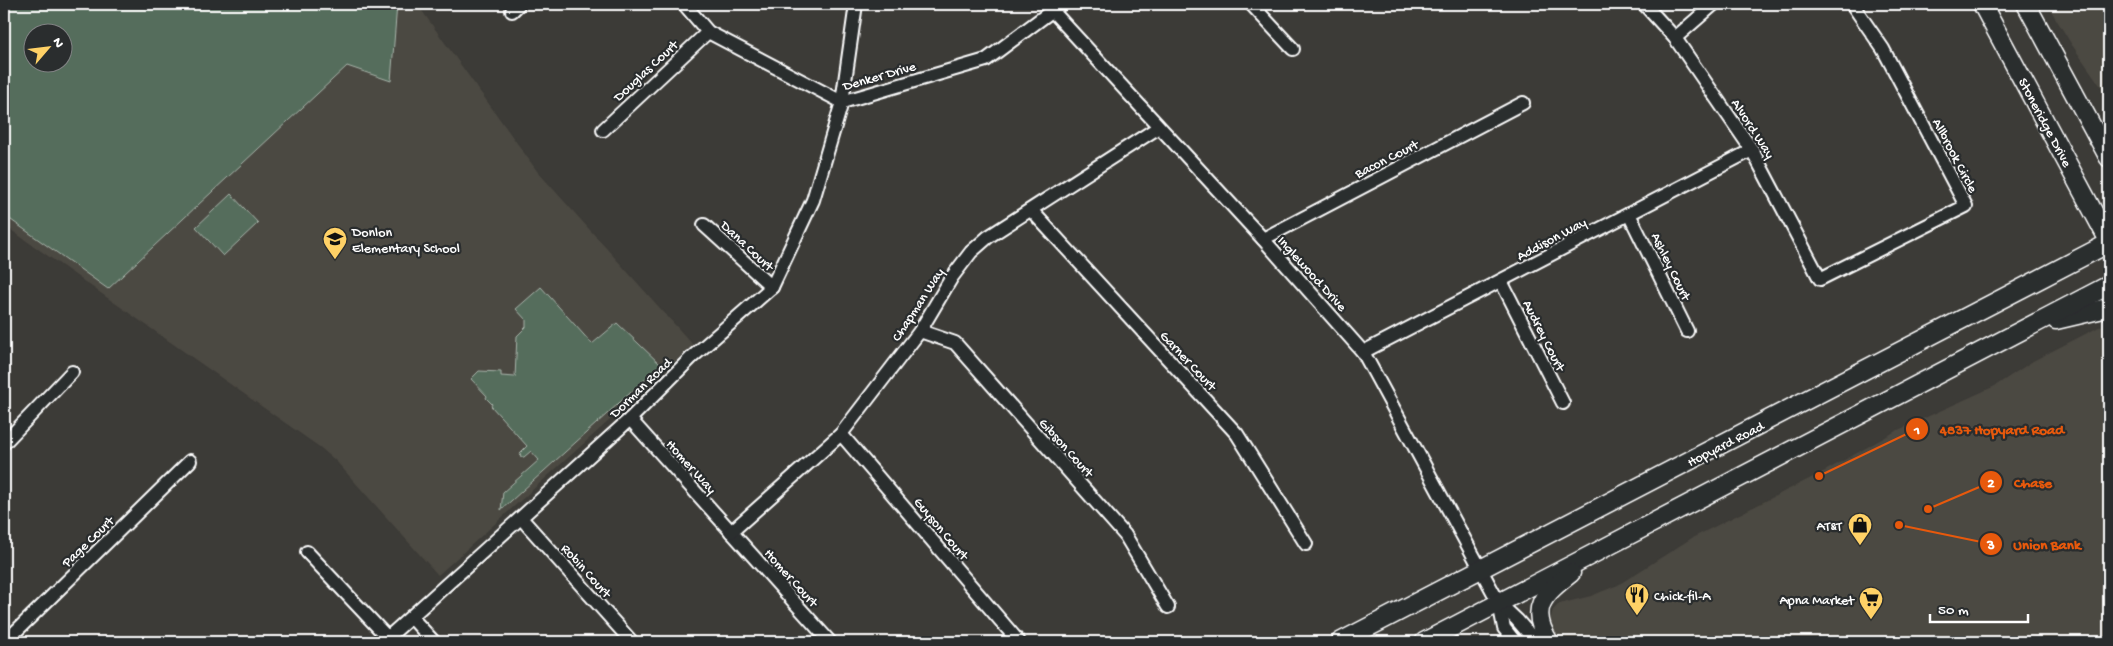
<svg xmlns="http://www.w3.org/2000/svg" width="2113" height="646" font-family="'Gochi Hand',sans-serif">
<style>
.built{fill:#4c4942;fill-rule:evenodd}
.green{fill:#546d5b;stroke:#aab6ad;fill-rule:evenodd}
.lines{fill:none;stroke-linecap:round;stroke-linejoin:round}
.street-casing{stroke:#fff;stroke-width:16}
.secondary-casing{stroke:#fff;stroke-width:21}
.street{stroke:#2a2d2e;stroke-width:12}
.secondary{stroke:#2a2d2e;stroke-width:18}
.labels{text-anchor:middle;stroke-width:4.5;stroke-linejoin:round;paint-order:stroke}
.street-label{font-size:14px;fill:#fff;stroke:#2a2d2e}
.poi-label{font-size:14px;fill:#fff;stroke:#2a2d2e;text-anchor:start}
.leader{fill:none;stroke:#e8590c;stroke-width:2}
.callout-dot{fill:#e8590c;stroke:#2a2d2e;stroke-width:2}
.mark-label{font-size:15px;text-anchor:middle;font-weight:bold;fill:#fff}
.callout-label{font-size:15px;text-anchor:middle;font-weight:bold;fill:#e8590c;stroke:#2a2d2e;stroke-width:4.5;stroke-linejoin:round;paint-order:stroke}
</style>
<rect width="100%" height="100%" fill="#3c3b37"/>
<filter id="ink" filterUnits="userSpaceOnUse"><feTurbulence type="fractalNoise" baseFrequency=".02" numOctaves="2"/><feDisplacementMap in="SourceGraphic" scale="10" xChannelSelector="R" yChannelSelector="G"/><feConvolveMatrix kernelMatrix="1 2 1 2 8 2 1 2 1" color-interpolation-filters="sRGB"/></filter>
<g filter="url(#ink)">
<g class="built">
<path d="M4 4H417L537 171 693 345 438 575 336 461 321 448 4 225ZM32 32H62V62H32Z"/>
<polygon points="2047,4 2109,4 2109,102 2102,88 2072,45"/>
<polygon points="2109,326 2109,642 1560,642 1552,631 1550,620 1553,610 1559,604 1591,596 1618,585 1692,538 1825,471 1896,431 1995,386 2033,361 2099,327"/>
</g>
<g class="green">
<path d="M4 4H397L391 81 347 66 108 289 4 215ZM32 32H62V62H32Z"/>
<polygon points="231,194 258,223 223,256 196,227"/>
<polygon points="541,287 592,344 617,323 661,365 501,510 503,492 539,460 531,451 524,457 521,457 520,453 527,446 491,406 492,404 486,398 487,396 471,379 479,371 501,372 501,376 515,377 517,336 526,327 526,320 516,309"/>
</g>
<g class="lines">
<defs>
<g id="street">
<polyline points="684,4 708,32 842,102 986,60 1061,4"/>
<polyline points="1046,4 1263,239 1363,352 1499,603 1504,628 1515,642"/>
<polyline points="1251,4 1293,49"/>
<polyline points="1644,4 1675,38 1752,150 1820,279 1966,206 1883,49 1852,4"/>
<polyline points="512,11 519,4"/>
<polyline points="1675,38 1714,4"/>
<polyline points="603,130 708,32"/>
<polyline points="1031,210 1237,434 1306,544"/>
<polyline points="1629,214 1687,331"/>
<polyline points="704,225 772,287"/>
<polyline points="1263,239 1523,103"/>
<polyline points="1501,281 1563,403"/>
<polyline points="920,331 955,343 1125,535 1168,607"/>
<polyline points="1363,352 1752,150"/>
<polyline points="630,419 830,642"/>
<polyline points="841,434 1019,642"/>
<polyline points="4,443 72,372"/>
<polyline points="521,518 632,642"/>
<polyline points="731,532 841,434 920,331 952,277 971,252 988,237 1159,127"/>
<polyline points="307,552 388,638"/>
<polyline points="1499,603 1517,620 1536,642"/>
<polyline points="411,617 434,642"/>
<polyline points="5,642 190,461"/>
<polyline points="383,642 630,419 691,358 772,287 813,200 842,102 856,4"/>
</g>
<g id="secondary">
<polyline points="1982,4 2109,241"/>
<polyline points="2026,4 2109,158"/>
<polyline points="2056,320 2103,309 2109,310"/>
<polyline points="1340,642 2109,243"/>
<polyline points="1424,642 2109,285"/>
<path d="M1549 642C1528 608 1543 595 1571 573"/>
</g>
</defs>
<use href="#street" class="street-casing"/>
<use href="#secondary" class="secondary-casing"/>
<use href="#street" class="street"/>
<use href="#secondary" class="secondary"/>
</g>
</g>
<defs>
<symbol id="school-pin" viewBox="-11 -11 22 30"><path d="M0 17L-7.5 6A9.5 9.5 0 1 1 7.5 6Z" fill="#ffd166" stroke="#2a2d2e"/><path d="M0-5L7-2L0 1L-7-2ZM-4 1L0 2.5L4 1V4Q0 6-4 4Z" fill="#111"/></symbol>
<symbol id="shop-pin" viewBox="-11 -11 22 30"><path d="M0 17L-7.5 6A9.5 9.5 0 1 1 7.5 6Z" fill="#ffd166" stroke="#2a2d2e"/><path d="M-5-2.5h2.3a2.7 3.5 0 0 1 5.4 0H5L5.5 6h-11ZM-1.5-2.5h3a1.5 2.3 0 0 0-3 0Z" fill="#111"/></symbol>
<symbol id="restaurant-pin" viewBox="-11 -11 22 30"><path d="M0 17L-7.5 6A9.5 9.5 0 1 1 7.5 6Z" fill="#ffd166" stroke="#2a2d2e"/><path d="M-5-6h1v4h1v-4h1v4h1v-4h1v5L-1.5 .5V6h-2V.5L-5-1ZM5-6V6H3V1.5H1.5Q1.5-4 5-6Z" fill="#111"/></symbol>
<symbol id="supermarket-pin" viewBox="-11 -11 22 30"><path d="M0 17L-7.5 6A9.5 9.5 0 1 1 7.5 6Z" fill="#ffd166" stroke="#2a2d2e"/><path d="M-6-5.5h2.5l.6 2H6L4.5 2H-2.5L-4.4-4H-6ZM-1.5 3.2a1.3 1.3 0 1 0 .1 0ZM3 3.2a1.3 1.3 0 1 0 .1 0Z" fill="#111"/></symbol>
</defs>
<g fill-rule="evenodd">
<use href="#school-pin" x="321" y="225" width="28" height="38"/>
<use href="#shop-pin" x="1846" y="511" width="28" height="38"/>
<use href="#restaurant-pin" x="1623" y="581" width="28" height="38"/>
<use href="#supermarket-pin" x="1857" y="585" width="28" height="38"/>
</g>
<g class="labels">
<g class="street-label">
<text transform="translate(645 70) rotate(-43)" y="5">Douglas Court</text>
<text transform="translate(879 75) rotate(-16)" y="5">Denker Drive</text>
<text transform="translate(2046 122) rotate(62)" y="5">Stoneridge Drive</text>
<text transform="translate(1754 128) rotate(57)" y="5">Alvord Way</text>
<text transform="translate(1956 155) rotate(62)" y="5">Allbrook Circle</text>
<text transform="translate(1386 158) rotate(-27)" y="5">Bacon Court</text>
<text transform="translate(1551 238) rotate(-28)" y="5">Addison Way</text>
<text transform="translate(748 245) rotate(43)" y="5">Dana Court</text>
<text transform="translate(1672 266) rotate(64)" y="5">Ashley Court</text>
<text transform="translate(1313 273) rotate(48)" y="5">Inglewood Drive</text>
<text transform="translate(917 304) rotate(-57)" y="5">Chapman Way</text>
<text transform="translate(1545 335) rotate(63)" y="5">Audrey Court</text>
<text transform="translate(1189 360) rotate(47)" y="5">Garner Court</text>
<text transform="translate(640 387) rotate(-44)" y="5">Dorman Road</text>
<text transform="translate(1725 443) rotate(-27)" y="5">Hopyard Road</text>
<text transform="translate(1067 447) rotate(48)" y="5">Gibson Court</text>
<text transform="translate(692 466) rotate(48)" y="5">Homer Way</text>
<text transform="translate(942 528) rotate(50)" y="5">Guyson Court</text>
<text transform="translate(87 541) rotate(-44)" y="5">Page Court</text>
<text transform="translate(587 570) rotate(48)" y="5">Robin Court</text>
<text transform="translate(792 577) rotate(48)" y="5">Homer Court</text>
</g>
<g class="poi-label">
<text x="352" y="236">Donlon<tspan x="352" dy="16">Elementary School</tspan></text>
<text x="1842" y="530" text-anchor="end">AT&amp;T</text>
<text x="1654" y="600">Chick-fil-A</text>
<text x="1854" y="604" text-anchor="end">Apna Market</text>
</g>
</g>
<path class="leader" d="M1819 476L1917 429M1928 509L1991 482M1899 525L1991 544"/>
<g class="callout-dot">
<circle cx="1819" cy="476" r="5"/>
<circle cx="1928" cy="509" r="5"/>
<circle cx="1899" cy="525" r="5"/>
<circle cx="1917" cy="429" r="12"/>
<circle cx="1991" cy="482" r="12"/>
<circle cx="1991" cy="544" r="12"/>
</g>
<g class="mark-label">
<text x="1917" y="434">1</text>
<text x="1991" y="487">2</text>
<text x="1991" y="549">3</text>
</g>
<g class="callout-label">
<text x="2002" y="434">4837 Hopyard Road</text>
<text x="2033" y="487">Chase</text>
<text x="2047" y="549">Union Bank</text>
</g>
<rect width="2113" height="646" fill="none" stroke="#2a2d2e" stroke-width="20"/>
<rect x="10" y="10" width="2093" height="626" fill="none" stroke="#fff" stroke-width="2" filter="url(#ink)"/>
<g transform="translate(48 48) rotate(62)"><circle r="24" fill="#2a2d2e" stroke="#7f8182"/>
<path d="M0-4L9 19L0 12L-9 19Z" fill="#ffd166"/>
<text y="-8" font-size="14" font-weight="bold" text-anchor="middle" fill="#ffffff">N</text>
</g>
<path d="M1930 614v8h98v-8" fill="none" stroke="#ffffff" stroke-width="2.5"/>
<text x="1938" y="614" font-size="15" fill="#ffffff" stroke="#2a2d2e" stroke-width="4" paint-order="stroke">50 m</text>
</svg>
